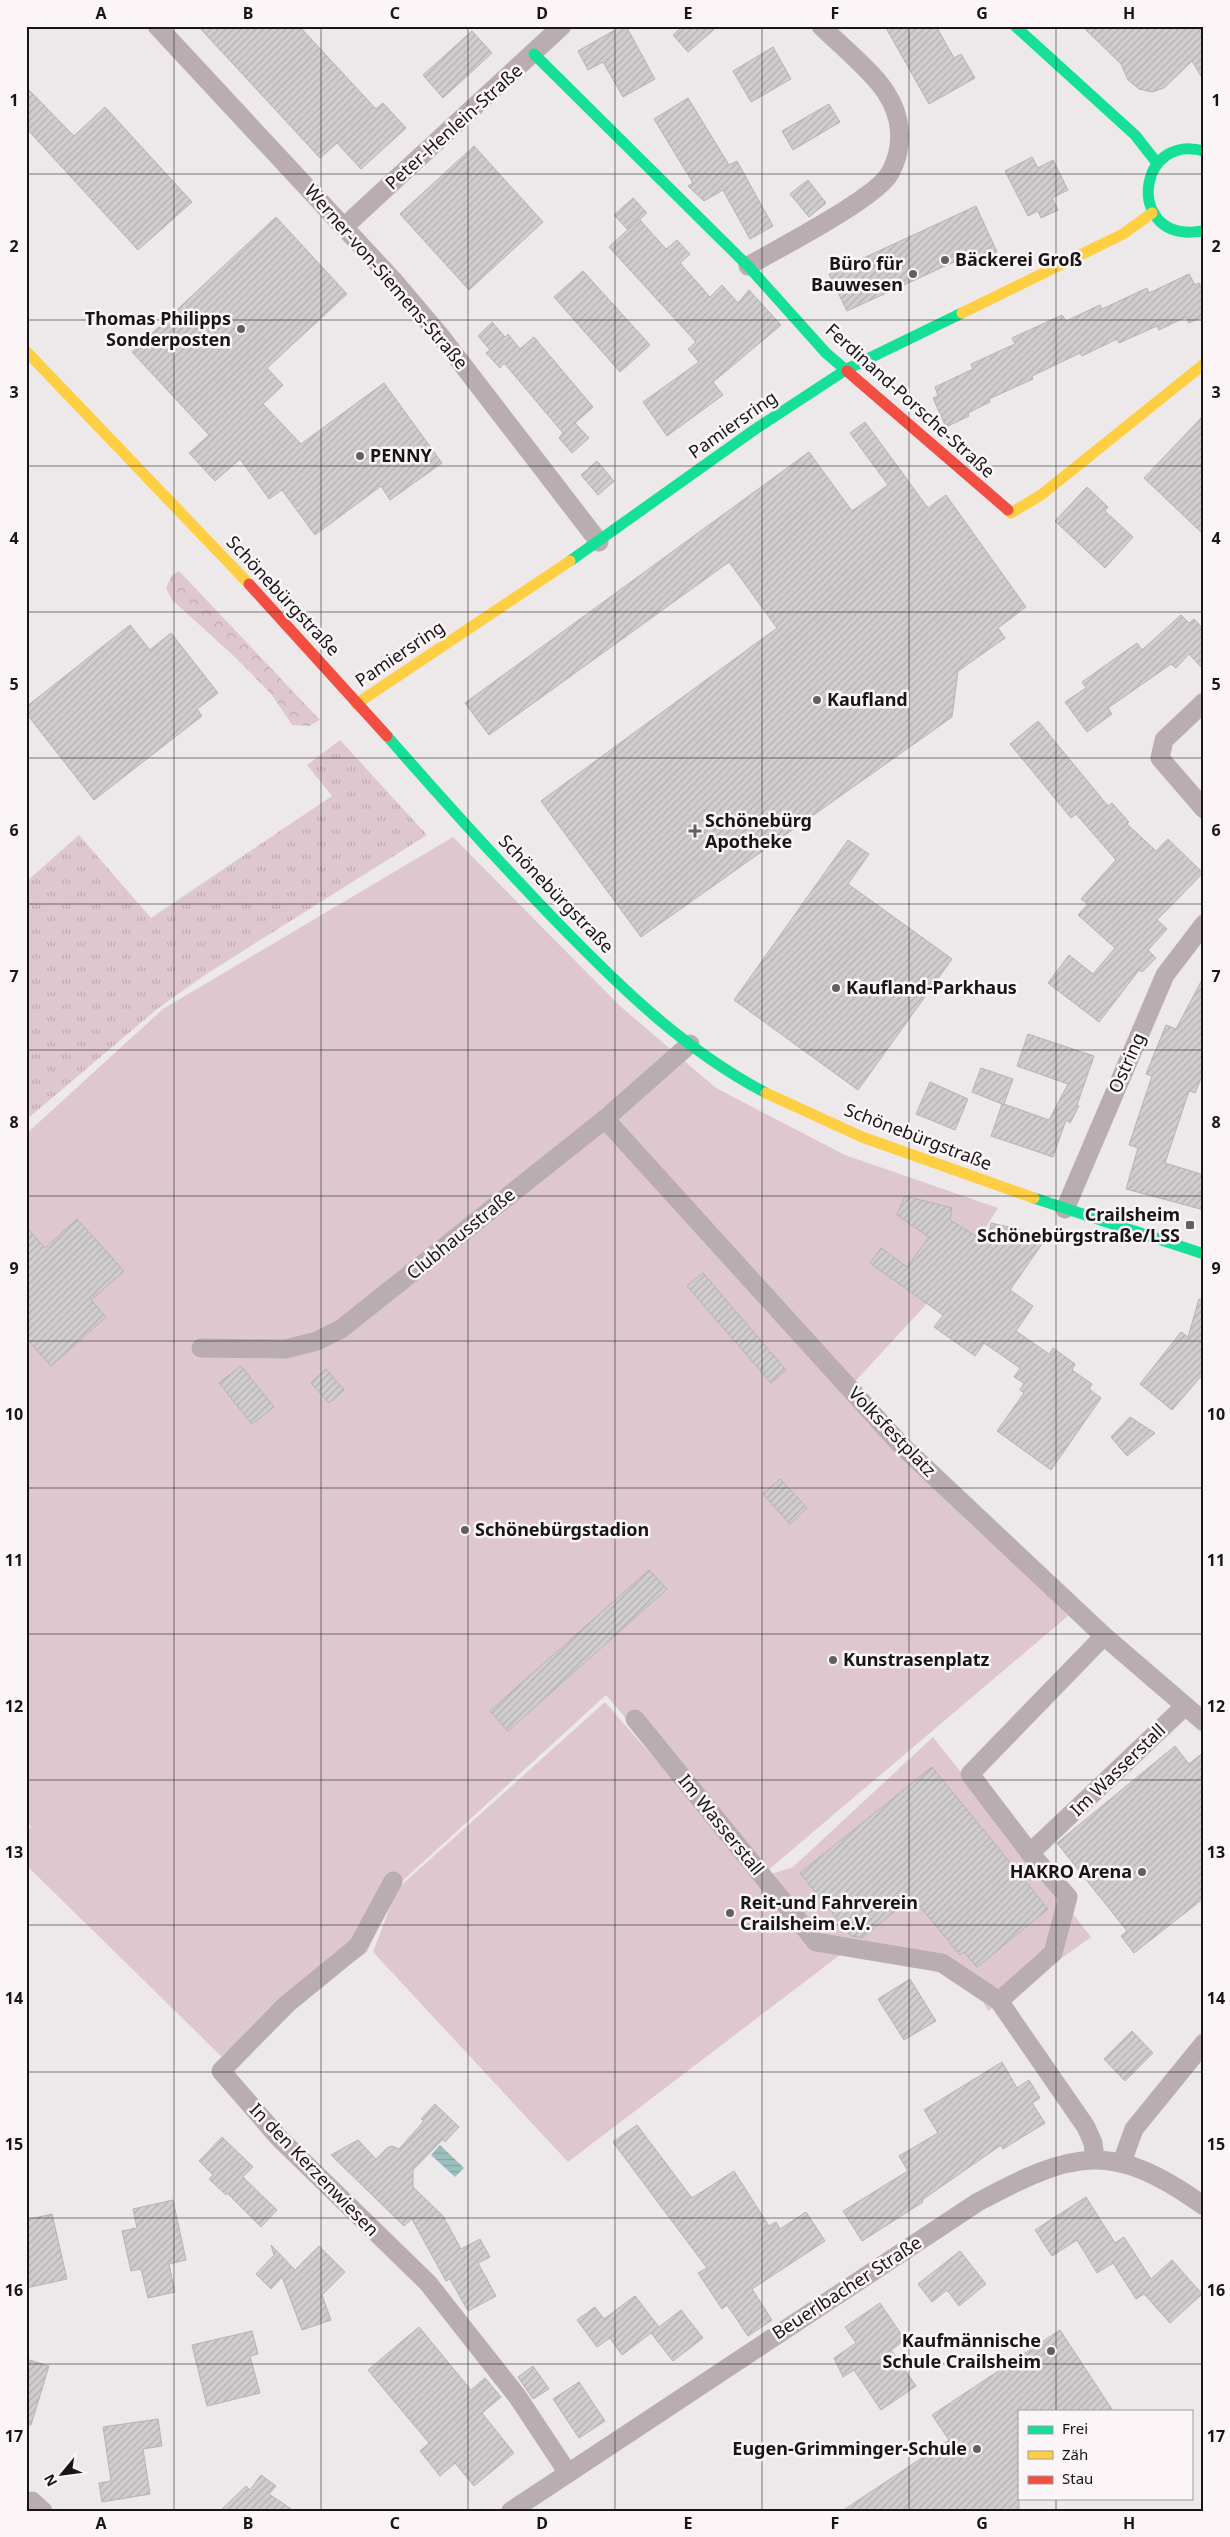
<svg xmlns="http://www.w3.org/2000/svg" width="1230" height="2537" font-family="'Noto Sans',sans-serif">
<style>
.grass{fill:url(#grass-tufts)}
.forest{fill:url(#forest-crowns)}
.pitch{fill:#dfc7d0}
.water{fill:url(#water-rules)}
.building{fill:url(#building-hatch);stroke:#b6b3b5}
.lines{fill:none;stroke-linecap:round;stroke-linejoin:round}
.street{stroke:#b9adb2;stroke-width:19}
.fast{stroke:#16e098;stroke-width:11}
.slow{stroke:#ffcf43;stroke-width:11}
.jam{stroke:#f24e42;stroke-width:11}
.grid{fill:none;stroke:#171516;stroke-width:1;stroke-opacity:0.55}
.poi-dot{fill:#625f61;stroke:#fbf5f7;stroke-width:2}
.labels{text-anchor:middle;stroke-width:5;stroke-linejoin:round;paint-order:stroke}
.street-label{font-size:18px;fill:#171516;stroke:#fbf5f7}
.poi-label{font-size:18px;font-weight:bold;fill:#171516;stroke:#fbf5f7;text-anchor:start}
.neatline{fill:none;stroke:#171516;stroke-width:2}
.grid-label{font-size:16px;text-anchor:middle;font-weight:bold;fill:#171516}
</style>
<defs>
<pattern id="grass-tufts" width="24" height="20" patternUnits="userSpaceOnUse" patternTransform="scale(1.25)"><rect width="24" height="20" fill="#dfc7d0"/><path d="M3 7l-1-3M5 7V3M7 7l1-3M15 17l-1-3M17 17v-4M19 17l1-3" fill="none" stroke="#bfaab2"/></pattern>
<pattern id="forest-crowns" width="20" height="18" patternUnits="userSpaceOnUse" patternTransform="scale(1.25)"><rect width="20" height="18" fill="#dfc7d0"/><path d="M2 6a3 3 0 1 1 6 0M12 15a3 3 0 1 1 6 0" fill="none" stroke="#bfaab2"/></pattern>
<pattern id="water-rules" width="6" height="5" patternUnits="userSpaceOnUse" patternTransform="scale(1.25)"><rect width="6" height="5" fill="#9ac0bd"/><path d="M0 2.5h6" fill="none" stroke="#84a4a2"/></pattern>
<pattern id="building-hatch" width="6" height="6" patternUnits="userSpaceOnUse" patternTransform="scale(1.25)"><rect width="6" height="6" fill="#d0cdce"/><path d="M-1 1l2-2M0 6l6-6M5 7l2-2" fill="none" stroke="#b2afb0"/></pattern>
</defs>
<rect width="100%" height="100%" fill="#ede9eb"/>
<polygon class="grass" points="340,740 427,835 205,975 157,1009 26,1120 26,882 79,835 151,918 332,796 307,765"/>
<polygon class="forest" points="179,571 320,720 309,726 292,725 272,695 235,657 172,600 166,588 172,575"/>
<g class="pitch">
<polygon points="453,837 620,1006 716,1088 845,1155 998,1208 958,1270 849,1388 1068,1616 760,1877 606,1695 399,1884 367,1952 221,2056 26,1865 26,1831 31,1827 26,1819 26,1134 163,1009"/>
<polygon points="605,1702 759,1878 793,1867 933,1737 1091,1937 988,2011 975,1984 853,1945 568,2162 373,1952 397,1889"/>
</g>
<polygon class="water" points="440,2145 464,2168 455,2177 431,2155"/>
<g class="building">
<polygon points="198,26 299,26 376,109 383,103 406,128 361,169 337,143 320,158"/>
<polygon points="622,26 626,26 655,79 623,97 603,62 588,70 578,51"/>
<polygon points="683,26 718,26 688,52 673,35"/>
<polygon points="885,26 936,26 954,58 961,54 975,78 929,104"/>
<polygon points="1082,26 1204,26 1204,81 1192,61 1164,88 1152,92 1139,89 1128,80 1121,64"/>
<polygon points="472,31 492,53 443,98 423,75"/>
<polygon points="773,47 791,79 751,102 733,71"/>
<polygon points="26,87 74,136 105,107 192,202 138,250 26,128"/>
<polygon points="688,98 729,165 737,161 773,226 750,239 723,190 704,201 688,186 693,183 654,119"/>
<polygon points="829,104 840,122 793,150 782,131"/>
<polygon points="474,146 543,222 469,290 400,214"/>
<polygon points="1032,157 1038,168 1053,160 1068,190 1052,198 1058,210 1041,218 1038,211 1028,216 1005,171"/>
<polygon points="808,180 826,203 809,217 790,194"/>
<polygon points="633,198 647,213 628,230 614,215"/>
<polygon points="976,206 997,252 971,264 967,256 847,311 829,274"/>
<polygon points="276,217 347,294 267,368 283,385 263,404 301,444 384,383 442,463 390,500 381,486 315,535 282,490 269,499 240,459 215,481 189,453 209,435 132,352"/>
<polygon points="639,219 666,249 677,240 690,254 680,263 710,297 722,285 738,303 749,290 781,325 713,382 723,395 667,436 643,402 699,362 688,349 696,342 609,247"/>
<polygon points="583,271 650,345 620,372 554,297"/>
<polygon points="1189,274 1195,285 1199,283 1204,293 1204,316 1189,323 1186,317 1159,330 1157,326 1119,343 1117,339 1082,356 1080,353 1032,376 1033,379 989,399 990,402 968,413 969,416 946,427 933,398 938,396 935,387 973,369 971,364 1015,344 1012,338 1062,315 1066,321 1100,305 1102,309 1147,288 1149,293"/>
<polygon points="492,322 505,337 508,334 520,349 534,337 593,407 575,423 589,438 572,453 559,438 563,433 504,363 500,368 486,353 490,350 478,336"/>
<polygon points="1204,415 1204,535 1144,478"/>
<polygon points="865,422 928,508 946,495 1026,607 998,628 1005,638 958,671 952,717 641,937 541,801 777,628 729,562 489,735 465,703 809,452 852,511 888,485 850,433"/>
<polygon points="597,461 614,481 598,495 581,475"/>
<polygon points="1087,487 1108,507 1105,511 1133,537 1105,568 1055,521"/>
<polygon points="1181,615 1189,623 1194,619 1204,630 1204,670 1189,654 1176,668 1171,664 1108,708 1112,714 1087,732 1065,702 1086,688 1082,682 1137,643 1142,650"/>
<polygon points="130,625 150,650 171,633 218,693 197,709 202,716 94,800 26,713 26,707"/>
<polygon points="1038,721 1108,806 1112,803 1129,822 1127,824 1156,851 1168,839 1203,873 1157,920 1167,929 1148,950 1156,958 1142,972 1139,970 1099,1022 1048,983 1069,955 1093,974 1115,948 1078,915 1088,904 1081,899 1116,860 1076,814 1071,818 1010,744"/>
<polygon points="848,840 869,854 848,884 952,959 858,1090 734,1000"/>
<polygon points="1204,976 1204,1071 1195,1093 1189,1091 1165,1163 1204,1175 1204,1210 1126,1189 1138,1148 1129,1145 1152,1076 1146,1074 1166,1025 1176,1029"/>
<polygon points="1028,1034 1094,1056 1077,1105 1079,1106 1070,1123 1066,1120 1053,1157 991,1136 1002,1104 972,1092 981,1068 1013,1079 1004,1104 1049,1120 1068,1084 1017,1066"/>
<polygon points="930,1082 968,1099 955,1130 916,1114"/>
<polygon points="905,1196 952,1208 950,1220 987,1243 991,1223 1040,1234 1042,1244 1010,1290 1033,1306 1016,1331 1049,1354 1053,1348 1075,1364 1072,1370 1092,1384 1089,1389 1101,1398 1051,1470 997,1431 1024,1393 1020,1390 1024,1383 1014,1377 1020,1368 984,1343 975,1356 934,1327 943,1315 870,1263 881,1248 907,1267 929,1237 897,1215"/>
<polygon points="77,1219 124,1271 91,1300 106,1317 51,1366 26,1338 26,1227 45,1248"/>
<polygon points="703,1273 786,1370 771,1383 687,1286"/>
<polygon points="1199,1299 1204,1300 1204,1373 1172,1410 1140,1384 1181,1332 1188,1337"/>
<polygon points="241,1366 274,1407 252,1424 219,1383"/>
<polygon points="326,1369 344,1390 329,1403 311,1383"/>
<polygon points="1130,1417 1155,1433 1127,1456 1111,1437"/>
<polygon points="780,1479 807,1508 790,1524 763,1494"/>
<polygon points="649,1570 667,1589 508,1731 490,1711"/>
<polygon points="1175,1746 1189,1764 1204,1752 1204,1898 1134,1953 1121,1936 1127,1931 1057,1843"/>
<polygon points="932,1767 1048,1909 977,1967 964,1952 960,1955 912,1897 862,1938 851,1936 800,1873"/>
<polygon points="910,1979 936,2021 904,2040 878,1999"/>
<polygon points="1132,2031 1153,2053 1125,2081 1104,2059"/>
<polygon points="1002,2062 1017,2088 1029,2080 1040,2098 1032,2103 1045,2123 1003,2149 1001,2145 922,2200 923,2202 862,2241 843,2211 908,2171 899,2156 938,2133 924,2110"/>
<polygon points="435,2104 459,2127 445,2142 443,2139 413,2170 413,2187 443,2216 461,2249 480,2239 490,2257 478,2263 496,2296 468,2311 450,2279 446,2281 412,2219 404,2226 331,2155 358,2140 376,2159 387,2148 392,2146 399,2149 424,2121 421,2119"/>
<polygon points="637,2125 692,2198 734,2171 769,2226 776,2222 780,2229 806,2212 825,2241 752,2289 772,2320 748,2336 727,2305 722,2309 698,2273 707,2268 613,2142"/>
<polygon points="222,2137 253,2167 243,2177 277,2210 261,2227 227,2193 226,2195 209,2179 213,2175 199,2161"/>
<polygon points="1086,2197 1115,2243 1124,2237 1151,2279 1172,2260 1202,2294 1170,2323 1144,2294 1136,2299 1113,2263 1097,2273 1077,2240 1052,2256 1035,2230"/>
<polygon points="173,2200 186,2260 169,2264 175,2292 148,2298 141,2269 131,2271 122,2231 137,2228 133,2209"/>
<polygon points="52,2214 67,2279 26,2288 26,2220"/>
<polygon points="271,2245 295,2270 319,2246 345,2272 322,2295 331,2320 302,2330 282,2277 271,2289 256,2274 274,2255"/>
<polygon points="960,2251 986,2284 959,2306 947,2290 932,2302 918,2284"/>
<polygon points="635,2296 659,2327 681,2310 703,2338 673,2361 651,2333 622,2355 610,2338 597,2347 577,2320 595,2307 604,2319"/>
<polygon points="880,2303 905,2340 891,2350 916,2386 881,2410 854,2370 843,2377 834,2358 856,2343 845,2327"/>
<polygon points="419,2327 471,2390 485,2378 501,2397 482,2413 514,2453 474,2486 455,2463 440,2476 420,2451 429,2443 368,2370"/>
<polygon points="1060,2330 1113,2411 1019,2411 1019,2511 842,2511 949,2440 932,2415"/>
<polygon points="252,2331 258,2354 250,2356 260,2393 207,2406 192,2345"/>
<polygon points="26,2359 49,2366 31,2425 26,2425"/>
<polygon points="533,2366 549,2389 533,2399 518,2377"/>
<polygon points="579,2382 605,2421 579,2438 553,2399"/>
<polygon points="158,2419 162,2446 143,2449 150,2494 102,2502 99,2483 111,2481 103,2427"/>
<polygon points="261,2475 276,2486 269,2494 294,2511 220,2511 246,2486 250,2490"/>
</g>
<g class="lines">
<g class="street">
<polyline points="157,26 393,280 442,338 599,542"/>
<polyline points="345,226 562,26"/>
<path d="M748 266C777 249 877 198 890 173 905 146 902 116 885 91 872 71 839 44 821 26"/>
<polyline points="1204,702 1164,740 1160,758 1204,809"/>
<polyline points="605,1119 901,1445 1104,1636 1204,1722"/>
<polyline points="1065,1209 1165,975 1204,924"/>
<polyline points="201,1348 286,1349 317,1341 341,1329 605,1119 690,1044"/>
<polyline points="635,1719 816,1942 942,1963 999,2001 1086,2127 1093,2143 1095,2159"/>
<polyline points="1030,1853 1184,1707"/>
<polyline points="393,1881 358,1946 287,2004 221,2071 280,2139 428,2283 517,2396 568,2473"/>
<polyline points="999,2001 1053,1953 1068,1897 1030,1853 970,1774 1104,1636"/>
<polyline points="1122,2162 1134,2129 1204,2043"/>
<polyline points="32,2501 43,2511"/>
<path d="M511 2511 978 2202C1073 2151 1112 2140 1204 2206"/>
</g>
<g class="fast">
<polyline points="1015,26 1135,135 1157,163"/>
<polyline points="534,54 748,266 826,353 847,371"/>
<path d="M1204 151C1141 133 1127 227 1185 232 1191 233 1198 231 1204 231"/>
<polyline points="570,561 754,430 847,369 962,313"/>
<path d="M387 736C442 799 498 861 556 921 619 986 684 1050 766 1093"/>
<polyline points="1034,1198 1204,1254"/>
</g>
<g class="slow">
<polyline points="962,313 1123,234 1152,213"/>
<polyline points="26,351 249,584"/>
<polyline points="1008,510 1011,513 1041,495 1204,364"/>
<polyline points="356,704 570,561"/>
<polyline points="766,1093 862,1137 1034,1198"/>
</g>
<g class="jam">
<polyline points="847,371 1008,510"/>
<polyline points="249,584 387,736"/>
</g>
</g>
<path class="grid" d="M174 26V2511M321 26V2511M468 26V2511M615 26V2511M762 26V2511M909 26V2511M1056 26V2411M26 174H1204M26 320H1204M26 466H1204M26 612H1204M26 758H1204M26 904H1204M26 1050H1204M26 1196H1204M26 1341H1204M26 1488H1204M26 1634H1204M26 1780H1204M26 1925H1204M26 2072H1204M26 2218H1204M26 2364H1204M1056 2498V2511"/>
<g class="poi-dot">
<circle cx="945" cy="260" r="5"/>
<circle cx="913" cy="274" r="5"/>
<circle cx="241" cy="329" r="5"/>
<circle cx="360" cy="456" r="5"/>
<circle cx="817" cy="700" r="5"/>
<path d="M692.5 823.5h5v5h5v5h-5v5h-5v-5h-5v-5h5z"/>
<circle cx="836" cy="988" r="5"/>
<rect x="1185" y="1220" width="10" height="10" rx="2.5"/>
<circle cx="465" cy="1530" r="5"/>
<circle cx="833" cy="1660" r="5"/>
<circle cx="1142" cy="1872" r="5"/>
<circle cx="730" cy="1913" r="5"/>
<circle cx="1051" cy="2351" r="5"/>
<circle cx="977" cy="2449" r="5"/>
</g>
<g class="labels">
<g class="street-label">
<text transform="translate(454 127) rotate(-42)" y="6">Peter-Henlein-Straße</text>
<text transform="translate(386 277) rotate(49)" y="6">Werner-von-Siemens-Straße</text>
<text transform="translate(910 401) rotate(42)" y="6">Ferdinand-Porsche-Straße</text>
<text transform="translate(733 425) rotate(-35)" y="6">Pamiersring</text>
<text transform="translate(283 596) rotate(47)" y="6">Schönebürgstraße</text>
<text transform="translate(400 654) rotate(-34)" y="6">Pamiersring</text>
<text transform="translate(556 894) rotate(46)" y="6">Schönebürgstraße</text>
<text transform="translate(1127 1063) rotate(-66)" y="6">Ostring</text>
<text transform="translate(918 1137) rotate(21)" y="6">Schönebürgstraße</text>
<text transform="translate(461 1234) rotate(-39)" y="6">Clubhausstraße</text>
<text transform="translate(892 1432) rotate(46)" y="6">Volksfestplatz</text>
<text transform="translate(1118 1770) rotate(-44)" y="6">Im Wasserstall</text>
<text transform="translate(721 1825) rotate(51)" y="6">Im Wasserstall</text>
<text transform="translate(314 2170) rotate(46)" y="6">In den Kerzenwiesen</text>
<text transform="translate(847 2288) rotate(-33)" y="6">Beuerlbacher Straße</text>
</g>
<g class="poi-label">
<text x="955" y="266">Bäckerei Groß</text>
<text x="903" y="270" text-anchor="end">Büro für<tspan x="903" dy="21">Bauwesen</tspan></text>
<text x="231" y="325" text-anchor="end">Thomas Philipps<tspan x="231" dy="21">Sonderposten</tspan></text>
<text x="370" y="462">PENNY</text>
<text x="827" y="706">Kaufland</text>
<text x="705" y="827">Schönebürg<tspan x="705" dy="21">Apotheke</tspan></text>
<text x="846" y="994">Kaufland-Parkhaus</text>
<text x="1180" y="1221" text-anchor="end">Crailsheim<tspan x="1180" dy="21">Schönebürgstraße/LSS</tspan></text>
<text x="475" y="1536">Schönebürgstadion</text>
<text x="843" y="1666">Kunstrasenplatz</text>
<text x="1132" y="1878" text-anchor="end">HAKRO Arena</text>
<text x="740" y="1909">Reit-und Fahrverein<tspan x="740" dy="21">Crailsheim e.V.</tspan></text>
<text x="1041" y="2347" text-anchor="end">Kaufmännische<tspan x="1041" dy="21">Schule Crailsheim</tspan></text>
<text x="967" y="2455" text-anchor="end">Eugen-Grimminger-Schule</text>
</g>
</g>
<rect width="1230" height="2537" fill="none" stroke="#fbf5f7" stroke-width="55"/>
<rect x="1018" y="2410" width="175" height="90" fill="#fbf5f7" stroke="#a09b9d"/>
<rect x="1028" y="2426" width="25" height="8" fill="#16e098" stroke="#a09b9d"/>
<text x="1062" y="2434" font-size="15" fill="#171516">Frei</text>
<rect x="1028" y="2451" width="25" height="8" fill="#ffcf43" stroke="#a09b9d"/>
<text x="1062" y="2460" font-size="15" fill="#171516">Zäh</text>
<rect x="1028" y="2476" width="25" height="8" fill="#f24e42" stroke="#a09b9d"/>
<text x="1062" y="2484" font-size="15" fill="#171516">Stau</text>
<g transform="translate(62 2474) rotate(241)" stroke="#fbf5f7" stroke-width="4" paint-order="stroke">
<path d="M0-4L9 19L0 12L-9 19Z" fill="#171516"/>
<text y="-8" font-size="14" font-weight="bold" text-anchor="middle" fill="#171516">N</text>
</g>
<rect x="28" y="28" width="1174" height="2482" class="neatline"/>
<g class="grid-label">
<text x="101" y="19">A</text>
<text x="248" y="19">B</text>
<text x="395" y="19">C</text>
<text x="542" y="19">D</text>
<text x="688" y="19">E</text>
<text x="835" y="19">F</text>
<text x="982" y="19">G</text>
<text x="1129" y="19">H</text>
<text x="14" y="106">1</text>
<text x="1216" y="106">1</text>
<text x="14" y="252">2</text>
<text x="1216" y="252">2</text>
<text x="14" y="398">3</text>
<text x="1216" y="398">3</text>
<text x="14" y="544">4</text>
<text x="1216" y="544">4</text>
<text x="14" y="690">5</text>
<text x="1216" y="690">5</text>
<text x="14" y="836">6</text>
<text x="1216" y="836">6</text>
<text x="14" y="982">7</text>
<text x="1216" y="982">7</text>
<text x="14" y="1128">8</text>
<text x="1216" y="1128">8</text>
<text x="14" y="1274">9</text>
<text x="1216" y="1274">9</text>
<text x="14" y="1420">10</text>
<text x="1216" y="1420">10</text>
<text x="14" y="1566">11</text>
<text x="1216" y="1566">11</text>
<text x="14" y="1712">12</text>
<text x="1216" y="1712">12</text>
<text x="14" y="1858">13</text>
<text x="1216" y="1858">13</text>
<text x="14" y="2004">14</text>
<text x="1216" y="2004">14</text>
<text x="14" y="2150">15</text>
<text x="1216" y="2150">15</text>
<text x="14" y="2296">16</text>
<text x="1216" y="2296">16</text>
<text x="14" y="2442">17</text>
<text x="1216" y="2442">17</text>
<text x="101" y="2529">A</text>
<text x="248" y="2529">B</text>
<text x="395" y="2529">C</text>
<text x="542" y="2529">D</text>
<text x="688" y="2529">E</text>
<text x="835" y="2529">F</text>
<text x="982" y="2529">G</text>
<text x="1129" y="2529">H</text>
</g>
</svg>
